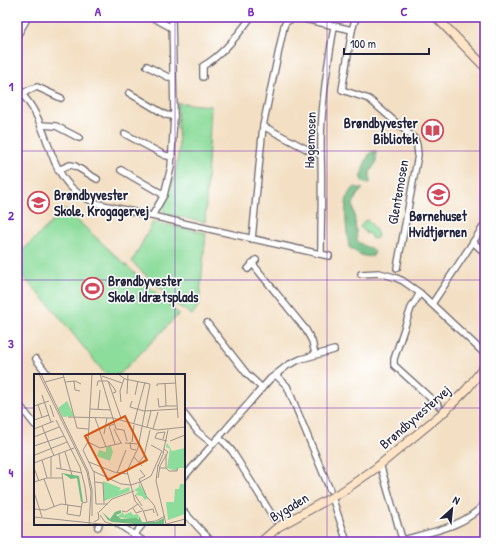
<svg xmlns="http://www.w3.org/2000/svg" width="502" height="559" font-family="'Patrick Hand',sans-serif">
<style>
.green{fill:#8cdc9b;stroke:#577f6b}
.forest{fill:#71bc83;stroke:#4a6f5f}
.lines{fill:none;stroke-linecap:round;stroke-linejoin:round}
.street-casing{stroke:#6b646b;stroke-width:8}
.secondary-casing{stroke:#6b646b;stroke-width:10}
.street{stroke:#fff;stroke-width:5.5}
.secondary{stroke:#ffe4c6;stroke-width:8}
.grid{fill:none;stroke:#7b2cbf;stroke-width:1;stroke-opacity:0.55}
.labels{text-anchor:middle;stroke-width:3;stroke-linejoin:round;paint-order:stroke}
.poi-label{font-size:14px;font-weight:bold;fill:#22223b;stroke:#fff;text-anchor:start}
.street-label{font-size:14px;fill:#22223b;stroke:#fff}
.inset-road{fill:none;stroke:#9f938d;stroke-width:1}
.view{fill:#d45411;fill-opacity:0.15;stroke:#d45411;stroke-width:2}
.inset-edge{fill:none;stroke:#22223b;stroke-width:2}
.neatline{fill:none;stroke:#7b2cbf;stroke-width:1.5}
.grid-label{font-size:13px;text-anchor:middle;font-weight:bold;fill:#7b2cbf}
</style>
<rect width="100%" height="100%" fill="#fff"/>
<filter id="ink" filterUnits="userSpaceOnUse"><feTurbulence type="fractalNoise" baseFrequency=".025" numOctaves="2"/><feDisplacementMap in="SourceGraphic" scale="8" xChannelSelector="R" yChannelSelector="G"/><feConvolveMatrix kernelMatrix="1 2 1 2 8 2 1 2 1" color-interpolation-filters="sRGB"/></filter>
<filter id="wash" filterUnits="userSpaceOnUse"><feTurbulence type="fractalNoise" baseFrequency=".012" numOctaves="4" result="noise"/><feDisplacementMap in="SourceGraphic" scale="16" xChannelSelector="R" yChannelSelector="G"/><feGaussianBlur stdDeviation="0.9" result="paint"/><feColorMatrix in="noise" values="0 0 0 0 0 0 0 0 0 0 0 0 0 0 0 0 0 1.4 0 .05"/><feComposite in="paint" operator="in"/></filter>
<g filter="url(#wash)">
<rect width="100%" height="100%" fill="#f3dfc3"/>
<g class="green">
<polygon points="177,103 211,106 205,222 166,214 163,210 174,178 179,150"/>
<polygon points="65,209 179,314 119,375 106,375 52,308 17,270 17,256"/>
<polygon points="367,220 369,221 378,234 377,238 372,239 369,233 366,234 365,231 360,227 363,222"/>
<polygon points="153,222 206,233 199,305 192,315 177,305 132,262"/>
</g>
<g class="forest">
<path d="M376 151V163L370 172V183H364L361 179C362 169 365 160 371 152Z"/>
<path d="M355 187 363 189 357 195 353 204 357 240C363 248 371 246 375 252L373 256C363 258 357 253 349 247 347 233 343 208 348 195 349 192 353 189 355 187Z"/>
</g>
</g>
<g filter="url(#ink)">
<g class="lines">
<defs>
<g id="street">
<polyline points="152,17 172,28"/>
<polyline points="356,17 352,30 342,90 369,99 415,139 417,145 418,155 397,268"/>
<polyline points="17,36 28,17"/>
<polyline points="147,66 168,77 173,77"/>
<path d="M203 77V66C221 56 239 34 251 17"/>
<path d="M17 89C58 127 40 187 103 205L329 256"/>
<polyline points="129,93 166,115 174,116"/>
<polyline points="22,94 29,90 37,87 61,98"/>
<polyline points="41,125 56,126 79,138"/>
<polyline points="263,126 314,153 321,154"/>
<polyline points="125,134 164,155 172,157"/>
<polyline points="58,170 70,165 75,166 97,179"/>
<polyline points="121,170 164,195"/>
<polyline points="152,216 164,195 171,167 174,116 172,17"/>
<polyline points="252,239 263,126 284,26 286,22 296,17 352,30"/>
<polyline points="473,242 485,253"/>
<path d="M321 254C321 221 322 187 321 154 320 112 327 68 334 27"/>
<polyline points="252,263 306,330 312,341 315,354"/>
<polyline points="248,269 256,260"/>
<polyline points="361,274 379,273 394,277 403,281 420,293 485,354"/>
<polyline points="420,293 411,308 394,359 394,365 439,406"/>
<polyline points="432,304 485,224"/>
<polyline points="207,323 247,374 262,388"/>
<polyline points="36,359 48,375"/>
<polyline points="276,375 287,386 330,490"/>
<polyline points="17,402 35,425"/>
<polyline points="184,414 198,432 213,444"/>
<polyline points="219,438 225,443 232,451 275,520"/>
<polyline points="380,464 403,542"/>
<polyline points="184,477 270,379 288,365 301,359 334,350"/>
<polyline points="332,497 347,542"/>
<polyline points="184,512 212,542"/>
<polyline points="118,524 145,542"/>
<polyline points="98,527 99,524"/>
<polyline points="134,535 143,524"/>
<path d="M402 540C431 532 465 527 485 503"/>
</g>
<g id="secondary">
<polyline points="436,17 485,67"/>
<polyline points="261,542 278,527 343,491 376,468 445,411 467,389 485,366"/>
</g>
</defs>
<use href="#street" class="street-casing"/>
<use href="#secondary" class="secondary-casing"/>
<use href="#street" class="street"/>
<use href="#secondary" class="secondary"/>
</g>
</g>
<path class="grid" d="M175 17V375M327 17V542M17 151H485M17 280H485M17 408H35M184 408H485M175 524V542"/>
<defs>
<symbol id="library-ring" viewBox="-11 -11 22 22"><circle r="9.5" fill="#fff" stroke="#d1495b" stroke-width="1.5"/><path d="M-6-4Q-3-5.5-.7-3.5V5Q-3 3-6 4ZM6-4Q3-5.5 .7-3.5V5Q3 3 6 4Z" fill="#d1495b"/></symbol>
<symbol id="school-ring" viewBox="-11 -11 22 22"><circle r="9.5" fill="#fff" stroke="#d1495b" stroke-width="1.5"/><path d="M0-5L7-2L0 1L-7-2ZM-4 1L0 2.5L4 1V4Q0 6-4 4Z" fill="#d1495b"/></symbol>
<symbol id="stadium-ring" viewBox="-11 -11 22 22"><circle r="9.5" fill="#fff" stroke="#d1495b" stroke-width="1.5"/><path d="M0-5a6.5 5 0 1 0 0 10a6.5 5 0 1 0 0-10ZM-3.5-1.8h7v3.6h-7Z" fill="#d1495b"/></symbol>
</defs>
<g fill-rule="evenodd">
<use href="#library-ring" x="420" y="118" width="25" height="25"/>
<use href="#school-ring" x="426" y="182" width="25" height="25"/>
<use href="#school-ring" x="26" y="190" width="25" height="25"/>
<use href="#stadium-ring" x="80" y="276" width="25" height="25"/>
</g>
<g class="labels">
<g class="poi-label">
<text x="418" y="128" text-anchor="end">Brøndbyvester<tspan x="418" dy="16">Bibliotek</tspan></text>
<text x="54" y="200">Brøndbyvester<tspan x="54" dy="16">Skole, Krogagervej</tspan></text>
<text x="438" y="221" text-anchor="middle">Børnehuset<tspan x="438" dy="16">Hvidtjørnen</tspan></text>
<text x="108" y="286">Brøndbyvester<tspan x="108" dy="16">Skole Idrætsplads</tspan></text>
</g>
<g class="street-label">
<text transform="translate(310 140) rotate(-88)" y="5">Høgemosen</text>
<text transform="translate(398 192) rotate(-80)" y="5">Glentemosen</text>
<text transform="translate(415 417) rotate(-41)" y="5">Brøndbyvestervej</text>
<text transform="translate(289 507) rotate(-31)" y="5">Bygaden</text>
</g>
</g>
<g transform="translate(34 374)">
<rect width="151" height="151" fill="#f3dfc3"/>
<path d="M33 27 40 42 29 43 24 34ZM133 69 138 77 151 74V94H144L143 97 133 94 136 75 132 73ZM77 72 79 78 76 87 63 82 65 76 72 78V73ZM69 107 87 114 85 117 95 113 96 117 70 127ZM105 109 114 124 111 126 108 122 101 121 104 118 100 116 105 113ZM146 110H151V140L134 146 132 128H140L141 115H145ZM89 138 90 141 97 138 99 141 104 140 105 146 83 143Z" fill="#8cdc9b"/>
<path d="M28 99 45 102 49 128H47L43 104 37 105ZM87 136V139L82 141 87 145 102 144 105 146V142L108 148H122L130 144V150L112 151 78 148 74 146 68 138 76 145 81 138Z" fill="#71bc83"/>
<path class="inset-road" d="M5 0 53 98 57 118 55 151M7 0 54 97 58 116V142M29 0 43 54 54 55M58 0 54 68 49 76 59 97 87 110 97 111 106 108 117 102 128 77 117 71M66 0 82 55 90 56 93 67M84 0 91 5 116 10 104 74 93 97 101 127 109 136 113 148 122 147 131 142M141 0 144 44M68 2 88 9M40 7 41 16 46 17M11 8 30 3M31 8 41 7 47 10M75 8 80 14 82 18 79 19M131 9 132 32H143M63 12 64 7H74L87 44M123 12V10L142 9M93 20 94 0M8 21 17 48M101 21 104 7M124 24 125 33 132 32M98 27 96 33 110 37 143 35M87 28 86 17 90 5M4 31 8 43M16 31 20 43M0 32 15 27M56 35 77 36M64 36 66 16M34 43 79 44 123 56 151 53M61 44 72 73M0 46 15 41M22 46 46 93 51 113 53 128 48 129 46 142 33 140 34 131M100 49 111 8M80 50 75 52 81 70M8 52 20 82M113 53 117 37M0 55 20 47M80 55 87 69M119 55 124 38M70 60 73 44M0 63 25 53M129 65 131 58 123 59 121 64 133 67M136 67 151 61M54 68 66 74 88 69M96 68 97 75 102 76M98 68 100 51M91 69 105 70M0 72 30 62M31 78 38 101M129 79 134 56M25 80 27 95M1 81 33 68M17 83V103M100 83 108 92M8 86 13 104M55 88 80 98 94 100M105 88 110 82 116 56M0 89 40 74M124 91 122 107 132 150M124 92 130 78M0 94 5 107M22 94 48 99M125 94H132V80M132 94 135 97H143L144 94M106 96 111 102 105 105 112 121M60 97 62 130H74M28 99 32 131M83 99 92 76M124 104 126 92 134 78 130 75M10 105 20 132M0 108 13 104H28M61 108 69 109 70 129M0 118 8 143M101 121 108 132M112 122 120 131 124 142M99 134 102 139 108 137M0 135 11 136 27 130 48 133M88 137 92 138 104 130M110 137 119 135 120 139M65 138 78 125 100 117M66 141 71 148 81 151M0 143 76 151M60 148 65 145 64 138M129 151 151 145"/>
<path class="view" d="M91 42 113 86 74 106 51 62Z"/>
<rect width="151" height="151" class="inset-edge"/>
</g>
<rect width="502" height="559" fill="none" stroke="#fff" stroke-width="44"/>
<g transform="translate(452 509) rotate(27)" stroke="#ffffff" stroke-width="3" paint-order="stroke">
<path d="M0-3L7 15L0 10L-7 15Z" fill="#22223b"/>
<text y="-6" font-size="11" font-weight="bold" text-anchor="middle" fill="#22223b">N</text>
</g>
<path d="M344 48v6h85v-6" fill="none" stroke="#22223b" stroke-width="2"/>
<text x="350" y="48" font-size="12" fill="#22223b" stroke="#ffffff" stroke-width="3" paint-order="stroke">100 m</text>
<rect x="22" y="22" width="458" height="515" class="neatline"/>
<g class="grid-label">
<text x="98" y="16">A</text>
<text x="251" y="16">B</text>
<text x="404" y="16">C</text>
<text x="11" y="91">1</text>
<text x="11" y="220">2</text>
<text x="11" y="348">3</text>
<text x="11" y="477">4</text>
</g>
</svg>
